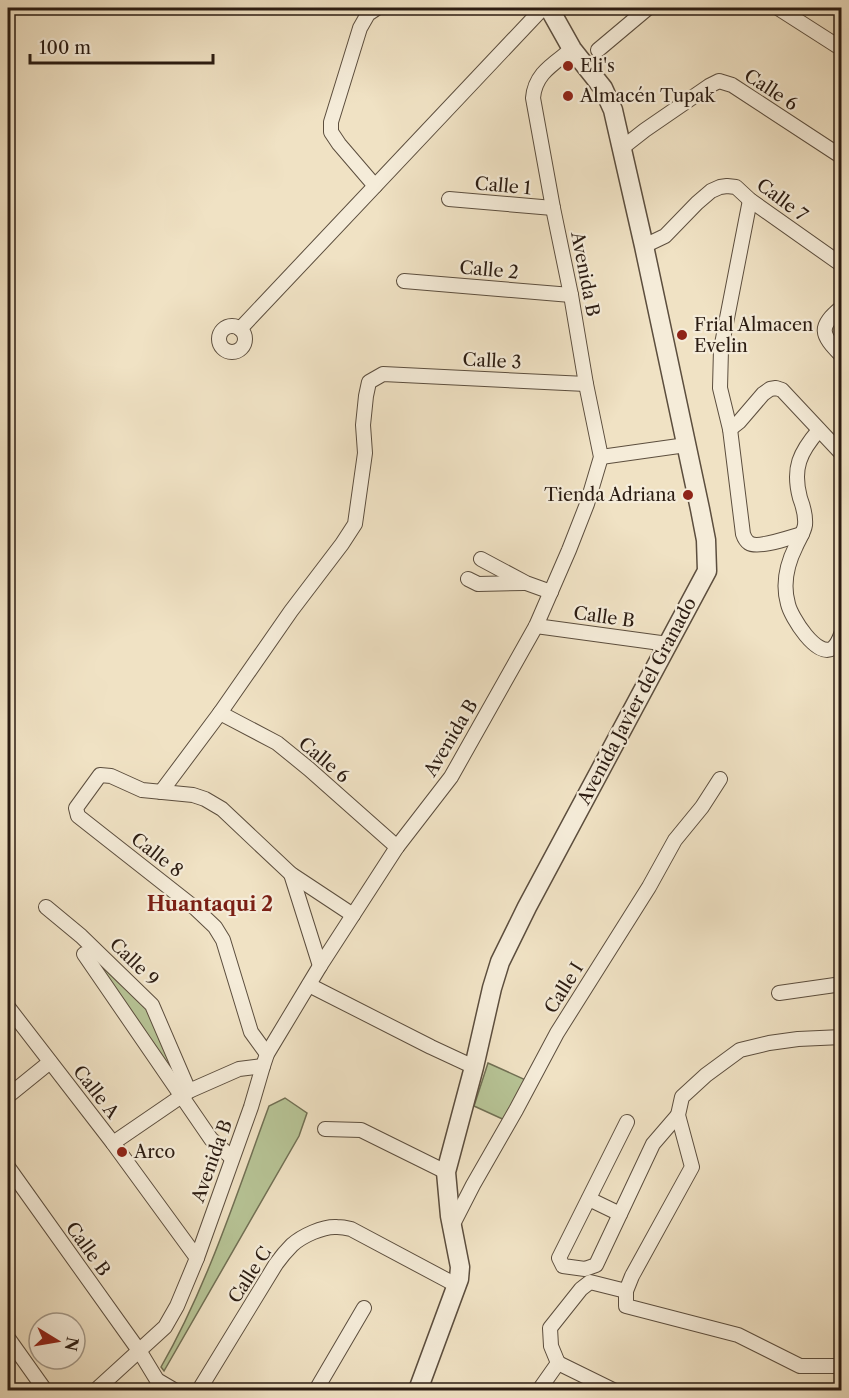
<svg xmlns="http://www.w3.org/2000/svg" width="849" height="1398" font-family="'Libre Caslon Text',serif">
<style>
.green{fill:#b7c496;stroke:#717054;stroke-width:1.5}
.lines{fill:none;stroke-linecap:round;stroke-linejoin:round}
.minor-casing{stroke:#5c4e3e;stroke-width:16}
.tertiary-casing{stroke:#5c4e3e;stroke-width:21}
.minor{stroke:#f5ecd9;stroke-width:14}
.tertiary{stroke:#f5ecd9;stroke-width:18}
.poi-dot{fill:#8f2418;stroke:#f5ecd9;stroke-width:2}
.labels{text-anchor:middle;stroke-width:4.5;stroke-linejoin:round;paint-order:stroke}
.poi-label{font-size:18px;fill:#2b1c12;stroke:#f5ecd9;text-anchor:start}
.street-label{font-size:18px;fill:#2b1c12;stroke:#f5ecd9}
.neighbourhood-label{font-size:20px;font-weight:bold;fill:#7a1f14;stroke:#f5ecd9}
</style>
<rect width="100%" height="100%" fill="#f0e2c4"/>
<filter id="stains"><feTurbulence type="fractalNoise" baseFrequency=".00333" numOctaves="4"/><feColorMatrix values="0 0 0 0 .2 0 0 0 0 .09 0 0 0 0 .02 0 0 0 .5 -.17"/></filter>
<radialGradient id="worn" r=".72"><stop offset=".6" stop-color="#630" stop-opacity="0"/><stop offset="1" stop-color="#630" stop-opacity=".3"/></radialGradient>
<g class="green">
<polygon points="88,953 149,1011 181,1086"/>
<polygon points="488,1063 528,1081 509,1122 474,1106"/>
<path d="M285 1098 307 1113 299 1136 164 1371 161 1367C207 1287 237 1193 269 1106Z"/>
</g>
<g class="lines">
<defs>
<g id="minor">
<polyline points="778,8 842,49"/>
<polyline points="598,50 648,8"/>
<polyline points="622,148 645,130 709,86 719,81 732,85 842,157"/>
<polyline points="375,186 339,144 331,132 331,122 360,28 368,14 377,8"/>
<polyline points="449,199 553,208"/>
<path d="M750 200 721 349 720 388 730 429 743 534C744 537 746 541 749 543 758 549 791 537 802 534"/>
<polyline points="644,246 665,236 697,203 711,191 720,187 727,186 736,187 750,200 842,265"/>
<polyline points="404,281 571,295"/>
<path d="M842 307C818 327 820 334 842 356"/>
<circle cx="232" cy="339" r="13"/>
<polyline points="240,329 543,8"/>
<polyline points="730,429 739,422 763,394 770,389 776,388 782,390 842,454"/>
<path d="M819 430C800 452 792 468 800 498 803 506 806 515 805 525 804 532 799 539 796 546 787 564 782 583 788 604 791 617 817 659 833 648 838 644 840 637 842 632"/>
<polyline points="601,457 686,445"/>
<polyline points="481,559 526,583 551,592"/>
<polyline points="468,579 478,584 524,583"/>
<polyline points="536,626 668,644"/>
<polyline points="220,713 277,743 309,769 397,847"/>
<polyline points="161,792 220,713 291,611 342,544 355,524 365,453 363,425 366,396 369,382 383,374 586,384"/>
<polyline points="291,874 320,966"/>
<polyline points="46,907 81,936 152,1005 189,1091"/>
<polyline points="84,954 211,1139 232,1158"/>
<polyline points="309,985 431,1047 474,1067"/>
<polyline points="779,993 842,984"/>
<polyline points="8,1007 113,1143 197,1258"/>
<polyline points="842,1037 798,1039 769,1043 740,1050 706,1075 682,1097 678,1115 692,1167 632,1276 626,1291 626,1306 738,1335 800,1366 842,1366"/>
<polyline points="267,1054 251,1032 223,940 215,927 195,908 78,816 76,808 100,775 111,776 142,790 193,795 205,799 222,809 291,874 353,915"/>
<polyline points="8,1096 50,1062"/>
<polyline points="627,1122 559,1258 563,1266 585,1269 596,1265 653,1144 678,1115"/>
<polyline points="325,1129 361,1130 446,1172"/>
<polyline points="113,1143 189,1091 239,1069 263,1066"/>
<polyline points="8,1167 140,1352 157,1380 174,1390"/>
<polyline points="589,1199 620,1214"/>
<polyline points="452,1226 473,1185 516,1110 557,1033 649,887 675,840 702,807 720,779"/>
<polyline points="8,1338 45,1390"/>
<polyline points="558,1363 613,1390"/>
<path d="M96 1390 165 1327 177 1306 197 1258 251 1107 263 1066 267 1054 320 966 397 847 451 777 536 626 569 550 587 504 601 457 586 384 571 295 553 208 533 98C535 73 554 64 572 49"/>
<path d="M199 1390 276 1264C281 1257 286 1251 292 1245 302 1236 323 1226 337 1227 342 1227 347 1228 351 1229L458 1286"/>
<polyline points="316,1390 364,1308"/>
<polyline points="539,1390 558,1363 551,1346 550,1328 581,1289 590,1282 626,1291"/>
</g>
<polyline id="tertiary" points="418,1390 459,1279 460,1267 450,1216 446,1172 474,1067 492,988 500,962 527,907 707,571 706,540 700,509 644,246 613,110 603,88 572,49 549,8"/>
</defs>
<use href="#minor" class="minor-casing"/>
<use href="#tertiary" class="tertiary-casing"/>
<use href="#minor" class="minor"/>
<use href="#tertiary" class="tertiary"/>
</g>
<g class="poi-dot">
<circle cx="568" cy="66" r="6"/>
<circle cx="568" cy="96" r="6"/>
<circle cx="682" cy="335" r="6"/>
<circle cx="688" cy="495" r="6"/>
<circle cx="122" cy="1152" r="6"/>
</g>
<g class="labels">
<g class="poi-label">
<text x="580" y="72">Eli's</text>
<text x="580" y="102">Almacén Tupak</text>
<text x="694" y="331">Frial Almacen<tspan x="694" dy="21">Evelin</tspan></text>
<text x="676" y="501" text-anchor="end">Tienda Adriana</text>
<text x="134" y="1158">Arco</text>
</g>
<g class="street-label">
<text transform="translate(771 90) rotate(33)" y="6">Calle 6</text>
<text transform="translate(503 186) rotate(5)" y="6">Calle 1</text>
<text transform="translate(782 200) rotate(37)" y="6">Calle 7</text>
<text transform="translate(489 270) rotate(5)" y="6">Calle 2</text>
<text transform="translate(585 274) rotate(79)" y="6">Avenida B</text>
<text transform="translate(492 361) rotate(3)" y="6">Calle 3</text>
<text transform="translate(604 617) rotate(8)" y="6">Calle B</text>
<text transform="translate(637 701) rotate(-62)" y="6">Avenida Javier del Granado</text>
<text transform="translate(451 738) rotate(-59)" y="6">Avenida B</text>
<text transform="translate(324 760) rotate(40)" y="6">Calle 6</text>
<text transform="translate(157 855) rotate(38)" y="6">Calle 8</text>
<text transform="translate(134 962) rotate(44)" y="6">Calle 9</text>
<text transform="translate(564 988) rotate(-58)" y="6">Calle I</text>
<text transform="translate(96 1092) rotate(52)" y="6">Calle A</text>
<text transform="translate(212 1161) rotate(-70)" y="6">Avenida B</text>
<text transform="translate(88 1249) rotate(54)" y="6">Calle B</text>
<text transform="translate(250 1275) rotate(-57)" y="6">Calle C</text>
</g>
<g class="neighbourhood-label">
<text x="210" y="911">Huantaqui 2</text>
</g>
</g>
<rect width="849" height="1398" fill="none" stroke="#f0e2c4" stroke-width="30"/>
<rect x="9" y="9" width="831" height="1380" fill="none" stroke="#2b1c12" stroke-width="3"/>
<rect x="15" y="15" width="819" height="1368" fill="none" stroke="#2b1c12" stroke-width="1.5"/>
<g transform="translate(57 1341) rotate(101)"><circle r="28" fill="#f5ecd9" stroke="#a49989" stroke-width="1.5"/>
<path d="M0-4.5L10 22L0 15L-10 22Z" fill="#8f2418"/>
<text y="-9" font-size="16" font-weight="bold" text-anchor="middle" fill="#2b1c12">N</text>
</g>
<path d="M30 54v9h183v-9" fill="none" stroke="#2b1c12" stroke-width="3"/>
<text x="39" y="54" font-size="18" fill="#2b1c12" stroke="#f5ecd9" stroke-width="4.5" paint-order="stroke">100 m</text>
<rect width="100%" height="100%" filter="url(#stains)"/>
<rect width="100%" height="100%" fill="url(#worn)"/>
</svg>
